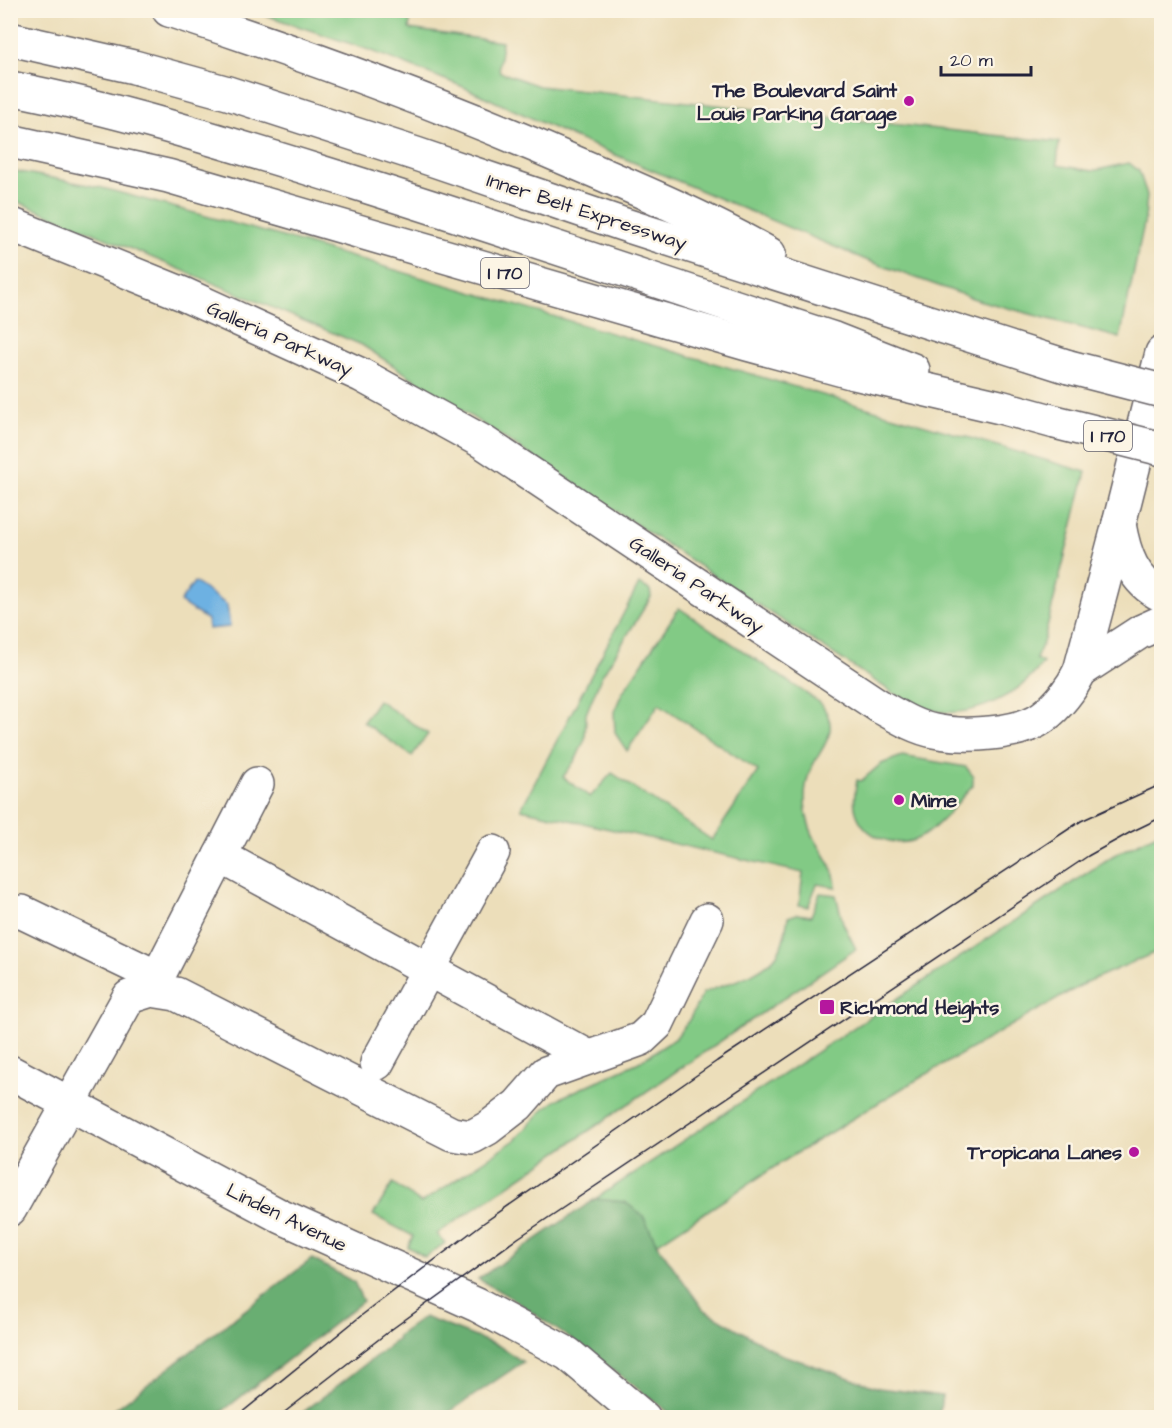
<svg xmlns="http://www.w3.org/2000/svg" width="1172" height="1428" font-family="'Architects Daughter',sans-serif">
<style>
.green{fill:#82ca85;stroke:#527660;stroke-width:1.5}
.forest{fill:#69ae72;stroke:#466856;stroke-width:1.5}
.water{fill:#6db1e2;stroke:#486a8e;stroke-width:1.5}
.lines{fill:none;stroke-linecap:round;stroke-linejoin:round}
.minor-casing{stroke:#696467;stroke-width:36}
.major-casing{stroke:#696467;stroke-width:36}
.highway-casing{stroke:#696467;stroke-width:36}
.minor{stroke:#fff;stroke-width:33}
.major{stroke:#fff;stroke-width:33}
.highway{stroke:#fff;stroke-width:33}
.tram{stroke:#22223b;stroke-width:1.5}
.highway-bridge-casing{stroke:#696467;stroke-width:36;stroke-linecap:butt}
.highway-bridge{stroke:#fff;stroke-width:33}
.poi-dot{fill:#b5179e;stroke:#fcf5e5;stroke-width:2}
.labels{text-anchor:middle;stroke-width:5;stroke-linejoin:round;paint-order:stroke}
.shield{fill:#fcf5e5;stroke:#63616e;stroke-width:1.5}
.shield-label{font-size:18px;font-weight:bold;fill:#22223b}
.poi-label{font-size:20px;font-weight:bold;fill:#22223b;stroke:#fcf5e5;text-anchor:end}
.street-label{font-size:20px;fill:#22223b;stroke:#fcf5e5}
</style>
<rect width="100%" height="100%" fill="#fcf5e5"/>
<filter id="ink" filterUnits="userSpaceOnUse"><feTurbulence type="fractalNoise" baseFrequency=".0167" numOctaves="2"/><feDisplacementMap in="SourceGraphic" scale="12" xChannelSelector="R" yChannelSelector="G"/><feConvolveMatrix kernelMatrix="1 2 1 2 8 2 1 2 1" color-interpolation-filters="sRGB"/></filter>
<filter id="wash" filterUnits="userSpaceOnUse"><feTurbulence type="fractalNoise" baseFrequency=".008" numOctaves="4" result="noise"/><feDisplacementMap in="SourceGraphic" scale="24" xChannelSelector="R" yChannelSelector="G"/><feGaussianBlur stdDeviation="1.35" result="paint"/><feColorMatrix in="noise" values="0 0 0 0 0 0 0 0 0 0 0 0 0 0 0 0 0 1.4 0 .05"/><feComposite in="paint" operator="in"/></filter>
<g filter="url(#wash)">
<rect width="100%" height="100%" fill="#ecdeba"/>
<g class="green">
<polygon points="253,11 404,11 411,14 409,29 502,42 499,66 500,72 539,86 1059,142 1057,165 1092,171 1129,163 1139,171 1147,195 1145,219 1120,338 978,300 866,260 573,137 461,86 369,50"/>
<path d="M10 170 99 187 276 235 1086 472 1043 643 1036 659 1043 663C1022 692 979 716 942 712 931 711 920 706 910 704L362 345 11 199Z"/>
<path d="M639 584 650 590 651 597 601 677 586 714 585 739 576 759 563 777 590 797 612 773 712 840 758 771 659 704 627 751 615 733 614 712 622 693 679 608 819 702C849 736 810 752 806 786 803 804 807 825 816 841 825 856 835 868 836 887L817 884 808 907 799 905 803 873 521 809Z"/>
<polygon points="378,700 428,734 412,756 363,722"/>
<path d="M902 756 966 767 973 776V785C957 802 941 826 921 837 897 850 864 838 856 812 853 802 855 791 857 780L861 781 881 764Z"/>
<polygon points="1161,832 1161,950 1087,982 901,1089 779,1164 657,1244 643,1216 595,1199 1114,855"/>
<path d="M820 893 836 895 843 923 856 949 437 1234 445 1243 425 1257 408 1247 413 1236 373 1215 393 1183 421 1203 515 1140 545 1108 560 1098 639 1062 675 1039 689 1020 703 993C725 984 765 974 778 953 784 943 786 929 788 917L797 914 811 916Z"/>
</g>
<g class="forest">
<polygon points="595,1199 625,1202 643,1216 657,1244 703,1309 780,1354 879,1388 942,1396 939,1417 675,1417 584,1348 508,1296 478,1279"/>
<polygon points="312,1259 354,1282 363,1301 215,1417 105,1417"/>
<polygon points="424,1317 499,1346 523,1362 442,1417 297,1417 398,1339 397,1336"/>
</g>
<polygon class="water" points="194,582 227,605 230,627 208,629 207,620 180,602"/>
</g>
<g filter="url(#ink)">
<g class="lines">
<defs>
<g id="minor">
<path d="M10 224 183 294 361 375 483 442 879 706C897 716 914 727 934 731 963 737 1019 735 1043 717 1058 706 1072 688 1080 671L1119 524"/>
<polyline points="220,856 589,1057"/>
<polyline points="22,912 157,977"/>
<polyline points="151,990 257,784"/>
<polyline points="377,1063 493,852"/>
<polyline points="10,1072 282,1217 477,1305 568,1354 644,1418"/>
<polyline points="10,1209 129,997 151,990 176,994 452,1134 472,1137 488,1128 518,1105 546,1073 641,1039 657,1024 707,920"/>
</g>
<polyline id="major" points="1119,524 1162,353"/>
<g id="highway">
<path d="M169 10C307 55 443 105 576 163 642 191 707 219 769 254"/>
<polyline points="10,39 134,67 228,93 416,154 622,224 1069,367"/>
<path d="M10 88C123 110 233 145 343 179 507 230 670 286 834 339L913 370"/>
<polyline points="10,141 168,176 747,344 854,373 1000,407 1055,422"/>
<path d="M1119 524C1124 553 1133 582 1162 595"/>
<polyline points="1080,671 1140,632 1162,622"/>
</g>
</defs>
<use href="#minor" class="minor-casing"/>
<use href="#major" class="major-casing"/>
<use href="#highway" class="highway-casing"/>
<use href="#minor" class="minor"/>
<use href="#major" class="major"/>
<use href="#highway" class="highway"/>
<g class="tram">
<polyline points="235,1418 362,1315 482,1224 717,1061 1081,821 1162,784"/>
<polyline points="277,1418 392,1329 518,1238 1088,856 1131,832 1162,817"/>
</g>
<defs>
<g id="highway-bridge">
<polyline points="1069,367 1162,391"/>
<polyline points="1055,422 1162,449"/>
</g>
</defs>
<use href="#highway-bridge" class="highway-bridge-casing"/>
<use href="#highway-bridge" class="highway-bridge"/>
</g>
</g>
<g class="poi-dot">
<circle cx="909" cy="101" r="6"/>
<circle cx="899" cy="800" r="6"/>
<rect x="819" y="999" width="16" height="16" rx="3"/>
<circle cx="1134" cy="1152" r="6"/>
</g>
<g class="labels">
<g class="shield">
<rect x="481" y="258" width="48" height="30" rx="4.5"/>
<rect x="1084" y="421" width="48" height="30" rx="4.5"/>
</g>
<g class="shield-label">
<text x="505" y="279">I 170</text>
<text x="1108" y="442">I 170</text>
</g>
<g class="poi-label">
<text x="897" y="97">The Boulevard Saint<tspan x="897" dy="23">Louis Parking Garage</tspan></text>
<text x="911" y="807" text-anchor="start">Mime</text>
<text x="840" y="1014" text-anchor="start">Richmond Heights</text>
<text x="1122" y="1159">Tropicana Lanes</text>
</g>
<g class="street-label">
<text transform="translate(587 211) rotate(18)" y="7">Inner Belt Expressway</text>
<text transform="translate(280 338) rotate(24)" y="7">Galleria Parkway</text>
<text transform="translate(697 584) rotate(34)" y="7">Galleria Parkway</text>
<text transform="translate(287 1217) rotate(26)" y="7">Linden Avenue</text>
</g>
</g>
<rect width="1172" height="1428" fill="none" stroke="#fcf5e5" stroke-width="36"/>
<path d="M941 66v9h90v-9" fill="none" stroke="#22223b" stroke-width="3"/>
<text x="950" y="66" font-size="18" fill="#22223b" stroke="#fcf5e5" stroke-width="4.5" paint-order="stroke">20 m</text>
</svg>
